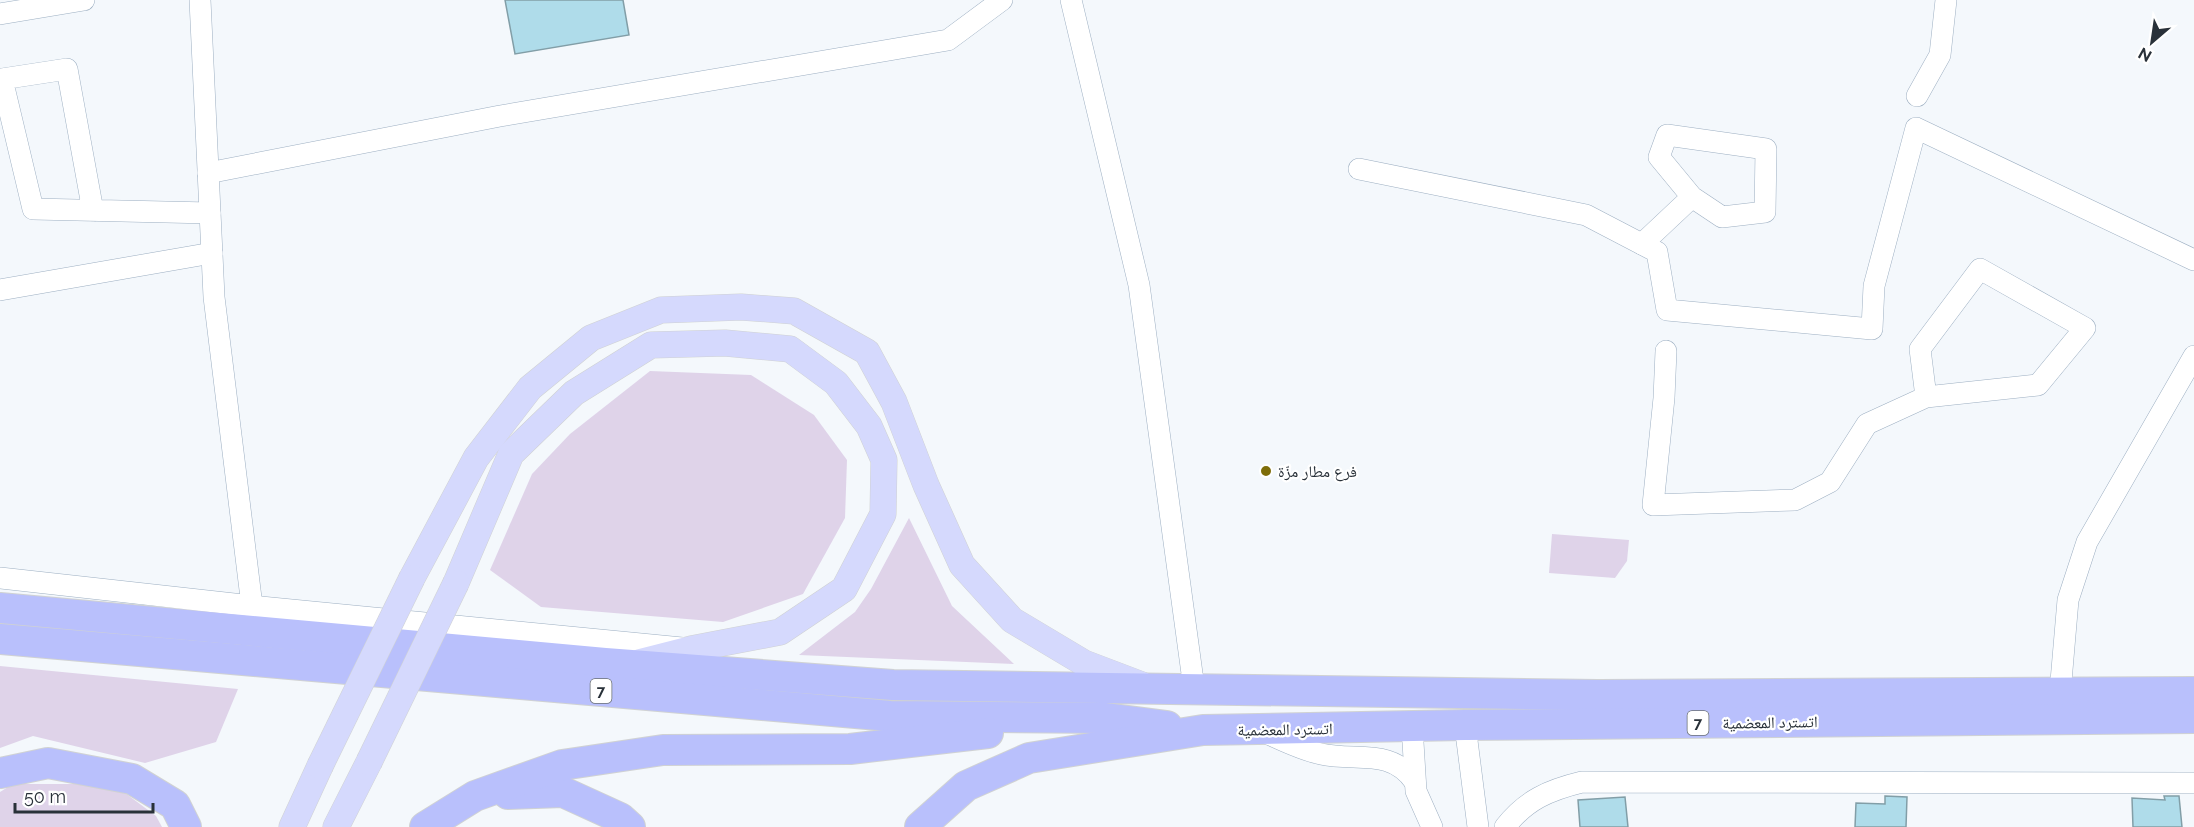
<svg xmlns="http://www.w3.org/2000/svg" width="2194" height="827" font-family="Raleway,'Noto Naskh Arabic',sans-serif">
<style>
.green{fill:#dfd3e9}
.building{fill:#afdcea;stroke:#829ea7;stroke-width:1.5}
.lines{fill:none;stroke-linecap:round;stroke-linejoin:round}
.minor-casing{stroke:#9dafc2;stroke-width:22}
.major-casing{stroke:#d0d2d3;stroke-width:27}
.highway-casing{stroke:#d0d2d3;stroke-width:32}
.minor{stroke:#fff;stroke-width:21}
.major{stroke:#d5d9fd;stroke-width:26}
.highway{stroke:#b9c0fc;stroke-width:30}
.major-bridge-casing{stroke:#d0d2d3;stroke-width:27;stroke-linecap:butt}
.major-bridge{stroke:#d5d9fd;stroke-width:26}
.poi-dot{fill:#7e6d09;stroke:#fff;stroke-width:2}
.labels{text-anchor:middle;stroke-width:4.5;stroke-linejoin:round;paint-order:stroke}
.shield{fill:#fff;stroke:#696f74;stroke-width:1.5}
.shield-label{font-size:15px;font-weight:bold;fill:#293139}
.poi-label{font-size:16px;fill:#293139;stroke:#fff;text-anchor:start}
.street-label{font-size:16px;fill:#293139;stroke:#fff}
</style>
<rect width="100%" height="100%" fill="#f4f8fc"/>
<g class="green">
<polygon points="650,371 751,375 814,415 847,460 845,518 803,594 723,622 541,607 490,570 532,474 570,434"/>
<polygon points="909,518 952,606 1014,664 799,655 855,612 871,589"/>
<polygon points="1552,534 1629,540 1627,561 1615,578 1549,573"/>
<polygon points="0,666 238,689 216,742 145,763 33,736 0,748"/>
<polygon points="13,784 76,784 117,787 156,816 162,827 0,827 0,792"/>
</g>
<g class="building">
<polygon points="505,0 623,0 629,35 515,54"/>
<polygon points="1885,796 1907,797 1906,827 1855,827 1856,803 1885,804"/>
<polygon points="2164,796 2179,796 2182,827 2133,827 2132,798 2165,800"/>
<polygon points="1625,797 1628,827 1580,827 1578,800"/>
</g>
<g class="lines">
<defs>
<g id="minor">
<polyline points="200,0 214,297 252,606"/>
<polyline points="1071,0 1139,285 1194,688"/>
<polyline points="0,14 84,0"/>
<polyline points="1917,96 1940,55 1946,0"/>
<polyline points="1359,169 1586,215 1657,252 1667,310 1872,329 1874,286 1916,128 2194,260"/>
<polyline points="208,173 500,116 948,40 1002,0"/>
<polyline points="93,211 67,69 2,79 33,209 210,213"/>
<polyline points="1642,244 1692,197 1722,217 1765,212 1766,149 1667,135 1659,157 1692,197"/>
<polyline points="0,290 212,253"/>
<polyline points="1666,351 1664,398 1653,505 1795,500 1830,482 1867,424 1926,397 2038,385 2085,328 1980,269 1920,349 1926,397"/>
<polyline points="0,578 252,606 682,648"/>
<polyline points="2060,693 2068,600 2087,542 2194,356"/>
<polyline points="1465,725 1478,827"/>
<polyline points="1412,726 1416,791 1432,827"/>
<path d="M1264 732C1282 740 1301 750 1321 754 1356 762 1391 747 1415 782"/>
<path d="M1505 827C1526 800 1549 790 1582 782L2194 783"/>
</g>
<g id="major">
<polyline points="412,578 476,458 530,388 591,338 661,310 741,307 794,311 867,352 894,402 926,485 962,565 1012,620 1084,663 1142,685"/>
<polyline points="456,583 511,454 574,393 651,345 725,343 790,349 836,383 869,426 884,460 883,514 844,589 780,632 691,649 640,662"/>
<polyline points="292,827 320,766"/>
<polyline points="336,827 369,762"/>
</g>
<g id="highway">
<polyline points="0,608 605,663 893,685 1598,695 2194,692"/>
<polyline points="0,639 890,716 1106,718 1167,726"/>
<polyline points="0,773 48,763 132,779 175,805 186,827"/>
<polyline points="508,794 563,792 620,818 630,827"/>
<polyline points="425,827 475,796 562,765 663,750 850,749 988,733"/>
<polyline points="920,827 966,786 1029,758 1203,730 1465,725 2194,718"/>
</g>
</defs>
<use href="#minor" class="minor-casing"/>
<use href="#major" class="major-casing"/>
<use href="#highway" class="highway-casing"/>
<use href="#minor" class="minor"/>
<use href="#major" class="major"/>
<use href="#highway" class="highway"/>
<defs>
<g id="major-bridge">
<polyline points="369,762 456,583"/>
<polyline points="320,766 412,578"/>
</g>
</defs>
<use href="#major-bridge" class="major-bridge-casing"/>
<use href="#major-bridge" class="major-bridge"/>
</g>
<circle class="poi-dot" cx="1266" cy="471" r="6"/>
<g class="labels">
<g class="shield">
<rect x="590.5" y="679" width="21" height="24" rx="4.5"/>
<rect x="1687.5" y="711" width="21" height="24" rx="4.5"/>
</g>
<g class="shield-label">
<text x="601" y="696">7</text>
<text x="1698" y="728">7</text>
</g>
<g class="poi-label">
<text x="1278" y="477">فرع مطار مزّة</text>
</g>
<g class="street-label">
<text transform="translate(1770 722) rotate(-1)" y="6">اتسترد المعضمية</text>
<text transform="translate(1285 729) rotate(-1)" y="6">اتسترد المعضمية</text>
</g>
</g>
<g transform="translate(2152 42) rotate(209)" stroke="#ffffff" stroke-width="4.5" paint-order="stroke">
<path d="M0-4.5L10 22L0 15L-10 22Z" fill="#293139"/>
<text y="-9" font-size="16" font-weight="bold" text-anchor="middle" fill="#293139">N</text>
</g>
<path d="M15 803v9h138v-9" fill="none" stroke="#293139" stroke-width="3"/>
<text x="24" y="803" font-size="18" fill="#293139" stroke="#ffffff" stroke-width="4.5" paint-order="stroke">50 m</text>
</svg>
